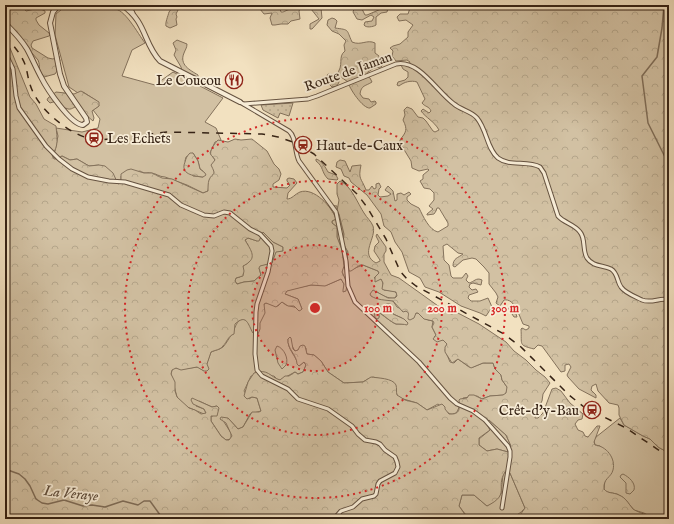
<svg xmlns="http://www.w3.org/2000/svg" width="674" height="524" font-family="'IM FELL English',serif">
<style>
.grass{fill:#d2c1a3;stroke:#84725c;fill-rule:evenodd}
.forest{fill:url(#forest-crowns);stroke:#84725c;fill-rule:evenodd}
.park{fill:url(#park-dots);stroke:#84725c}
.lines{fill:none;stroke-linecap:round;stroke-linejoin:round}
.stream{stroke:#806e59;stroke-width:1.5}
.minor-casing{stroke:#655240;stroke-width:5}
.tertiary-casing{stroke:#655240;stroke-width:6}
.minor{stroke:#f7ecd6;stroke-width:3}
.tertiary{stroke:#f7ecd6;stroke-width:4}
.rail{stroke:#362315;stroke-width:1.5;stroke-dasharray:7 7;stroke-linecap:butt}
.ring{fill:none;stroke:#d62828;stroke-width:2;stroke-dasharray:2 4}
.labels{text-anchor:middle;stroke-width:3.5;stroke-linejoin:round;paint-order:stroke}
.street-label{font-size:14px;fill:#362315;stroke:#f7ecd6}
.poi-label{font-size:14px;fill:#362315;stroke:#f7ecd6;text-anchor:end}
.water-label{font-size:15px;font-style:italic;fill:#614f3d;stroke:#f7ecd6}
.centre{fill:#d62828;stroke:#f7ecd6;stroke-width:2}
.ring-label{font-size:12px;text-anchor:middle;font-weight:bold;fill:#d62828;stroke:#f7ecd6;stroke-width:3.5;stroke-linejoin:round;paint-order:stroke}
</style>
<defs>
<pattern id="forest-crowns" width="20" height="18" patternUnits="userSpaceOnUse"><rect width="20" height="18" fill="#d2c1a3"/><path d="M2 6a3 3 0 1 1 6 0M12 15a3 3 0 1 1 6 0" fill="none" stroke="#b5a68b"/></pattern>
<pattern id="park-dots" width="8" height="8" patternUnits="userSpaceOnUse"><rect width="8" height="8" fill="#d2c1a3"/><path d="M2 2h.1M6 6h.1" fill="none" stroke="#b5a68b" stroke-width="1.8" stroke-linecap="round"/></pattern>
</defs>
<rect width="100%" height="100%" fill="#f2e1c0"/>
<filter id="stains"><feTurbulence type="fractalNoise" baseFrequency=".005" numOctaves="4"/><feColorMatrix values="0 0 0 0 .2 0 0 0 0 .09 0 0 0 0 .02 0 0 0 .5 -.17"/></filter>
<radialGradient id="worn" r=".72"><stop offset=".6" stop-color="#630" stop-opacity="0"/><stop offset="1" stop-color="#630" stop-opacity=".3"/></radialGradient>
<g class="grass">
<path d="M67 5H109L113 9C124 7 138 34 145 43L132 50 122 76 155 85 173 72 223 98 205 122 216 128 221 140 215 142 210 153 215 160 214 175 210 179 208 191 203 193 187 185 165 177C159 177 156 173 151 173 146 172 145 174 140 171L121 176V183L118 184 99 165 89 166 77 159 70 160 62 156 57 159 52 157 55 151 58 136 56 128 82 132 98 128 100 119 93 110 99 106 97 101 83 92 78 93 69 87 55 35 56 14ZM193 153 198 161 200 169 203 171V177L193 176 185 161 186 157Z"/>
<path d="M328 205 337 206V211L339 214 344 234 343 239 348 252 347 257 348 268H355L363 265 378 271 379 273 374 278 382 279 384 290 394 291 397 294 395 298C388 299 381 295 376 291L378 297 393 301 397 307 408 312 409 314 414 315 416 313H418L428 320 433 321 432 327 436 335 434 337 446 341 447 344 445 350 450 362 454 363 458 359 469 367H473L483 363H493L495 369 501 375 502 380 507 387 508 389 505 395 490 396 482 399 477 396 463 398 457 412C449 418 445 409 438 404L427 410 417 403 400 398 397 395 393 382 373 377 368 379 363 382 344 383 328 372 321 361 314 355 307 354 306 352V348L295 351 288 339C287 349 296 356 299 366L304 362 306 365 303 372 298 374 295 372 280 380H278L274 376H251L244 391 249 399 252 397 257 398 261 411 250 414 243 427 238 429 228 418 224 422 231 433V439L226 440 221 436 211 421V416H213L217 406 212 407 199 401 196 406 204 409 206 413 204 414 185 406 177 397 171 374 172 370 174 368C185 370 187 368 198 367L204 371 211 352C215 350 219 350 223 347 226 344 229 338 232 334 235 329 238 313 248 322 251 325 251 329 253 333L257 334 264 304C269 301 273 306 278 306L282 302 286 305 302 309 298 299 285 294 287 290 311 285H327L341 279 344 284V292L345 279 342 272 344 262 342 250 337 237V227L332 223V221L336 219ZM387 304 393 314 402 318 404 324C401 324 399 324 396 324 391 322 383 315 378 312L379 317 376 309 384 306Z"/>
<polygon points="263,232 273,242 283,247 283,251 279,252 274,257 274,262 272,263 259,268 261,275 254,281 244,282 237,284 235,281 236,278 240,277 243,266 248,263 248,245 245,240 248,238 257,241 260,239"/>
<polygon points="620,418 624,425 643,436 650,439 658,447 669,453 669,519 664,519 663,517 651,517 644,513 634,510 624,498 617,494 607,492 604,489 605,480 607,478 600,446 595,445 594,440 596,437"/>
<polygon points="489,420 506,435 511,446 508,452 497,449 487,451 479,445 479,439 490,430 486,423"/>
<path d="M505 472 510 473 525 508C516 519 505 519 491 519V517L488 516 486 519H466V515L459 506 462 495H474L487 506 501 494 503 474Z"/>
</g>
<g class="forest">
<path d="M5 5H21L26 11 39 8 45 11V13L36 18V20L39 25 49 33 50 35 49 36 33 41 31 45 32 48 48 58 53 59 59 56 60 61 56 65 57 71 55 74 44 77C37 70 41 67 38 60L5 22Z"/>
<path d="M172 5H175L176 7 180 5H185L183 8H179L176 14 177 17 176 19 177 25 170 28 166 26C165 23 168 16 169 12L172 8Z"/>
<polygon points="260,5 289,5 288,7 280,9 281,12 283,12 299,5 300,9 299,11 300,19 291,21 288,24 281,24 275,25 272,25 270,18 272,13 264,14 260,9"/>
<polygon points="313,5 319,5 321,8 322,18 312,29 310,29 310,24 319,19 311,9"/>
<path d="M360 5H364L362 9 365 15H367L381 9 384 5H389L387 12 381 13 376 17V25C373 27 366 28 364 25L365 22 372 21 374 17 371 15 362 20 357 19 353 12 354 9Z"/>
<path d="M411 5H669V453L658 447 650 439 643 436 624 425 619 415V408L618 405 609 403 598 391 596 384 592 386 591 390 596 395V398L579 389 568 377 567 375 571 367 569 364 565 365V371L561 372 542 346 538 345 534 349C518 345 522 345 521 329L522 328 526 330 529 328V326L523 324 518 312 516 314 517 317H514L508 308 511 307 513 310 515 308C514 303 509 299 504 300L500 306 496 303 498 297 496 293 489 284V273L484 267 476 259 472 258 463 260 455 267 453 266C453 258 458 258 463 254L458 253 447 244 443 246 444 260 449 265 451 276 453 278H462L466 273 468 276 466 280 469 283C474 282 476 277 482 280L481 285 473 283 470 284 469 287 472 290 476 289 478 292 469 295 468 298 471 301H480L488 298 492 307 486 316 480 313 461 306 439 292 425 287 420 278 409 272 402 252 395 242 391 232 384 226 381 214 367 195 351 182 349 178 344 176 341 169 336 167 337 162 340 160 345 161 350 172 352 166 361 165C358 180 361 177 366 190H369L372 186 374 189 376 188V184L379 183 381 187 379 189 378 195 380 197 388 196 391 194 385 190 388 186 393 191 395 201 397 200V194L401 193 404 195 409 192 411 194 407 197V200L411 204 419 208C423 216 429 230 438 232L448 226V223L439 208H437L436 211 434 214 427 215V214L433 209 429 206 434 200V193L430 189 424 188 420 181 423 179V175L429 170 428 169 419 171 412 168 411 161 400 143V140C406 132 408 130 403 120L405 115 404 110 407 107 412 109 418 117 423 118 426 121 433 131 435 132 439 130C434 121 426 118 421 111L423 109 429 113 431 111C429 106 425 107 422 103L425 99 417 82C411 80 404 82 399 86L397 85 398 82 405 80 408 77V72L403 69 401 65 402 64 408 66 410 62 407 60 396 61 392 56 393 51 390 48 393 46 400 44 408 37V32L413 25 406 20 399 21 397 17 400 14H408Z"/>
<path d="M332 18 335 19 337 21 335 28C350 30 346 29 352 42 361 46 367 39 375 43V53L379 56V59L383 65 381 67 374 68 368 72 367 76 370 78 372 82C366 86 361 85 360 94L363 98 369 99 371 102 375 101 376 102V104C374 105 372 107 370 108 363 109 349 88 348 82L341 77 338 78 339 82 337 86 332 87 325 80 328 74 336 75C345 65 337 57 345 51L344 45 346 41 339 34 332 31 327 25 328 20Z"/>
<path d="M177 40 187 44C187 48 185 50 184 53 179 65 190 70 198 75V77L182 71 181 67 174 55 176 50 173 43Z"/>
<path d="M5 42 10 48 30 97 36 104 44 119 56 126C57 138 59 146 52 155L54 159H57L62 156 70 160 77 159 89 166 99 165 105 166 113 173 118 184 121 183V174L127 170 131 169 144 173H152L162 178 172 179 203 193 208 191C208 187 208 183 209 180 213 171 217 177 211 165L215 160C215 159 211 155 211 155 209 151 215 143 218 140L228 142 235 139 241 140 252 139 267 151 274 164 279 169 281 174 279 180 273 184V187L287 188 290 185 287 181V179L289 178 294 179 297 183 288 193 287 199C292 199 295 194 300 192 314 187 332 207 336 219L332 221V223L337 227V237L342 250 344 266 342 272 347 283 346 291 343 292V290L344 284 341 279 325 286 311 285 287 291 285 294 298 299 302 309 301 310 299 311 294 306H288L282 302 276 307 266 303 264 304 265 313 260 323V329L258 334 253 333C248 325 247 313 235 324L234 334C228 336 227 342 223 346 220 350 215 350 211 352L207 364 209 369 207 371H204L197 367 181 370 176 368 172 370 171 374 175 382V391L177 397 189 408 195 410 201 414 206 413 204 409 193 404 191 400 192 398 212 407 217 406 219 408 217 416H211V421L221 436 226 440H229L232 436 226 423 220 419 221 417 228 418 238 429 243 427 252 412H259L261 411 257 398 252 397 247 399 244 396 248 382 254 373C268 368 270 377 280 380L285 376H289L295 372 298 374 303 372 306 365 304 362 299 366 297 364C297 355 287 349 288 339L290 337 291 338 293 349 295 351 298 350 300 346 303 345 305 346 307 354 314 355 321 361 328 372 344 383 363 382 371 377C377 378 393 378 396 385 397 388 396 392 397 395L405 400 417 403 427 410 442 404 445 407V409L449 414C460 415 460 409 459 400L460 399 467 398 469 395H474L482 399 490 396 503 395 506 393 507 387 502 380 501 375 495 369 493 363H483L471 368 458 359 452 363 445 352V347L447 344 443 340 437 342 433 339 436 335 432 327 434 323 433 321 424 319 418 313H416L414 318 410 320 408 319C408 315 410 313 406 311L403 312 393 301C385 300 377 300 371 296L370 294 373 290 388 298H395L397 296 396 292 384 290 382 289 383 283 381 279 375 282V277L379 273 378 271 363 265H360L351 271H349L347 257 348 252 343 243 344 234 339 214 337 211 339 200 337 194V184L340 181C351 185 358 204 364 213 367 218 371 221 373 226 377 238 359 254 376 263L380 261V260L374 251 375 246 379 242 376 236 377 234 386 247V251L384 254V262L391 275 399 278 448 313 452 314 456 312 479 324 506 342 514 351 526 360 536 370 545 377 550 383 543 394 542 401 536 411 535 418H538L543 413 552 389 556 388 561 391 570 403 583 414 582 419 578 420 575 424 578 430 583 432 585 436 588 437 597 426H600L594 442 595 445C606 446 616 458 613 470 611 478 603 478 604 489 608 494 613 492 619 495 626 498 628 503 633 509 635 511 647 515 651 517 656 516 661 514 664 519H508L520 515 525 508 510 473 505 472C495 488 511 494 487 506L474 495H462L459 506 466 516V519H5ZM263 232 273 242 283 247V251L276 252 272 263 260 266 259 268 261 275 254 281 244 282 237 284 235 281 236 278 243 276 244 271 243 266C245 265 247 264 249 262 257 256 248 246 245 240L248 238 257 241H259ZM489 420 506 435 511 446 508 452 497 449 487 451 479 445V438L490 430 486 423Z"/>
<path d="M81 91 99 102V106L92 111 94 118 93 121 86 115 80 106C75 105 73 110 68 109 60 107 59 99 50 103L47 100 48 98 56 92 74 94Z"/>
<path d="M190 153H193L198 161 200 169 205 173 206 175 203 177C193 176 180 174 185 162 186 158 187 156 190 153Z"/>
<path d="M316 159C321 160 326 168 328 172L336 175 338 179 337 180 328 179C321 172 324 167 316 161Z"/>
<path d="M387 304C395 303 392 310 393 314L404 319 408 323 407 325C404 324 398 324 396 324 391 322 383 315 379 312V318L377 319 375 318C373 305 380 310 387 304Z"/>
<path d="M277 346C284 348 289 359 286 365L282 369 278 363 275 350Z"/>
<path d="M623 474C629 477 636 483 634 490L630 494 626 493V483L620 477 621 475Z"/>
</g>
<polygon class="park" points="293,103 289,116 280,113 278,118 263,110 261,105"/>
<g class="lines">
<g class="stream">
<polyline points="664,5 662,28 657,57 642,76 648,123 669,165"/>
<polyline points="5,469 19,474 25,479 30,486 36,499 42,503 48,504 64,500 83,506 92,505 105,507 123,501 138,505 144,501 150,501 163,519"/>
</g>
<defs>
<g id="minor">
<polyline points="129,5 133,13"/>
<polyline points="5,52 13,69 16,96 19,108 46,146 59,159 72,169 88,177 109,181 125,182 169,195 181,205 204,215 214,216 224,212 230,213 250,229 260,234 271,246 272,251 268,272 257,304 256,312 255,354 257,370 262,376 288,389 298,399 328,409 352,426 358,434 365,440 376,442 380,444 385,450 395,457 397,462 398,467 395,473 380,481 378,484 376,494 374,496 362,499 353,507 341,511 334,519"/>
<path d="M240 102 289 131C297 138 294 151 299 161L336 212 346 261 348 286 355 302 419 362 450 398 457 404 473 411 485 420 508 446 510 451V457L502 508"/>
<path d="M244 104 308 99 317 96 396 64C419 59 437 92 454 104 461 110 471 111 477 118 487 130 487 149 498 158 510 167 527 160 540 167L544 173 558 216C564 223 574 224 580 232 586 239 582 250 587 258 593 267 603 265 611 269 618 273 617 282 621 287 625 293 636 297 642 300 652 304 660 297 669 300"/>
</g>
<g id="tertiary">
<path d="M122 5C147 22 143 43 160 61L240 102"/>
<path d="M5 23C13 31 21 39 27 49 32 58 36 68 41 77 47 89 71 125 83 125L87 122 86 118 64 86 60 74 50 23 53 12 59 5"/>
</g>
</defs>
<use href="#minor" class="minor-casing"/>
<use href="#tertiary" class="tertiary-casing"/>
<use href="#minor" class="minor"/>
<use href="#tertiary" class="tertiary"/>
<path class="rail" d="M5 36C14 46 22 55 26 67 28 76 29 85 34 94 44 114 76 140 100 140L167 132 262 134 278 137 293 142 314 154 357 194 367 207 386 239 400 271 408 280 416 286 504 334 521 347 569 395 584 407 626 428 669 457"/>
</g>
<circle cx="315" cy="308" r="63" fill="#d62828" fill-opacity=".12"/>
<g class="ring">
<circle cx="315" cy="308" r="63"/>
<circle cx="315" cy="308" r="127"/>
<circle cx="315" cy="308" r="190"/>
</g>
<defs>
<symbol id="restaurant-ring" viewBox="-11 -11 22 22"><circle r="9.5" fill="#f7ecd6" stroke="#8f2418" stroke-width="1.5"/><path d="M-5-6h1v4h1v-4h1v4h1v-4h1v5L-1.5 .5V6h-2V.5L-5-1ZM5-6V6H3V1.5H1.5Q1.5-4 5-6Z" fill="#8f2418"/></symbol>
<symbol id="station-ring" viewBox="-11 -11 22 22"><circle r="9.5" fill="#f7ecd6" stroke="#8f2418" stroke-width="1.5"/><path d="M-3-6H3Q5-6 5-4V2Q5 4 3 4L4.5 6H3L1.5 4h-3L-3 6H-4.5L-3 4Q-5 4-5 2V-4Q-5-6-3-6ZM-3.5-4v3h7v-3ZM-3.5 1v1.5H-2V1ZM2 1v1.5H3.5V1Z" fill="#8f2418"/></symbol>
</defs>
<g fill-rule="evenodd">
<use href="#restaurant-ring" x="224" y="70" width="20" height="20"/>
<use href="#station-ring" x="84" y="128" width="20" height="20"/>
<use href="#station-ring" x="293" y="135" width="20" height="20"/>
<use href="#station-ring" x="582" y="400" width="20" height="20"/>
</g>
<g class="labels">
<g class="street-label">
<text transform="translate(348 71) rotate(-20)" y="5">Route de Jaman</text>
</g>
<g class="poi-label">
<text x="221" y="85">Le Coucou</text>
<text x="107" y="143" text-anchor="start">Les Echets</text>
<text x="316" y="150" text-anchor="start">Haut-de-Caux</text>
<text x="579" y="415">Crêt-d'y-Bau</text>
</g>
<g class="water-label">
<text transform="translate(71 493) rotate(6)" y="5">La Veraye</text>
</g>
</g>
<circle cx="315" cy="308" r="6" class="centre"/>
<g class="ring-label">
<text x="378" y="312">100 m</text>
<text x="442" y="312">200 m</text>
<text x="505" y="312">300 m</text>
</g>
<rect width="674" height="524" fill="none" stroke="#f2e1c0" stroke-width="20"/>
<rect x="6" y="6" width="662" height="512" fill="none" stroke="#362315" stroke-width="2"/>
<rect x="10" y="10" width="654" height="504" fill="none" stroke="#362315"/>
<rect width="100%" height="100%" filter="url(#stains)"/>
<rect width="100%" height="100%" fill="url(#worn)"/>
</svg>
